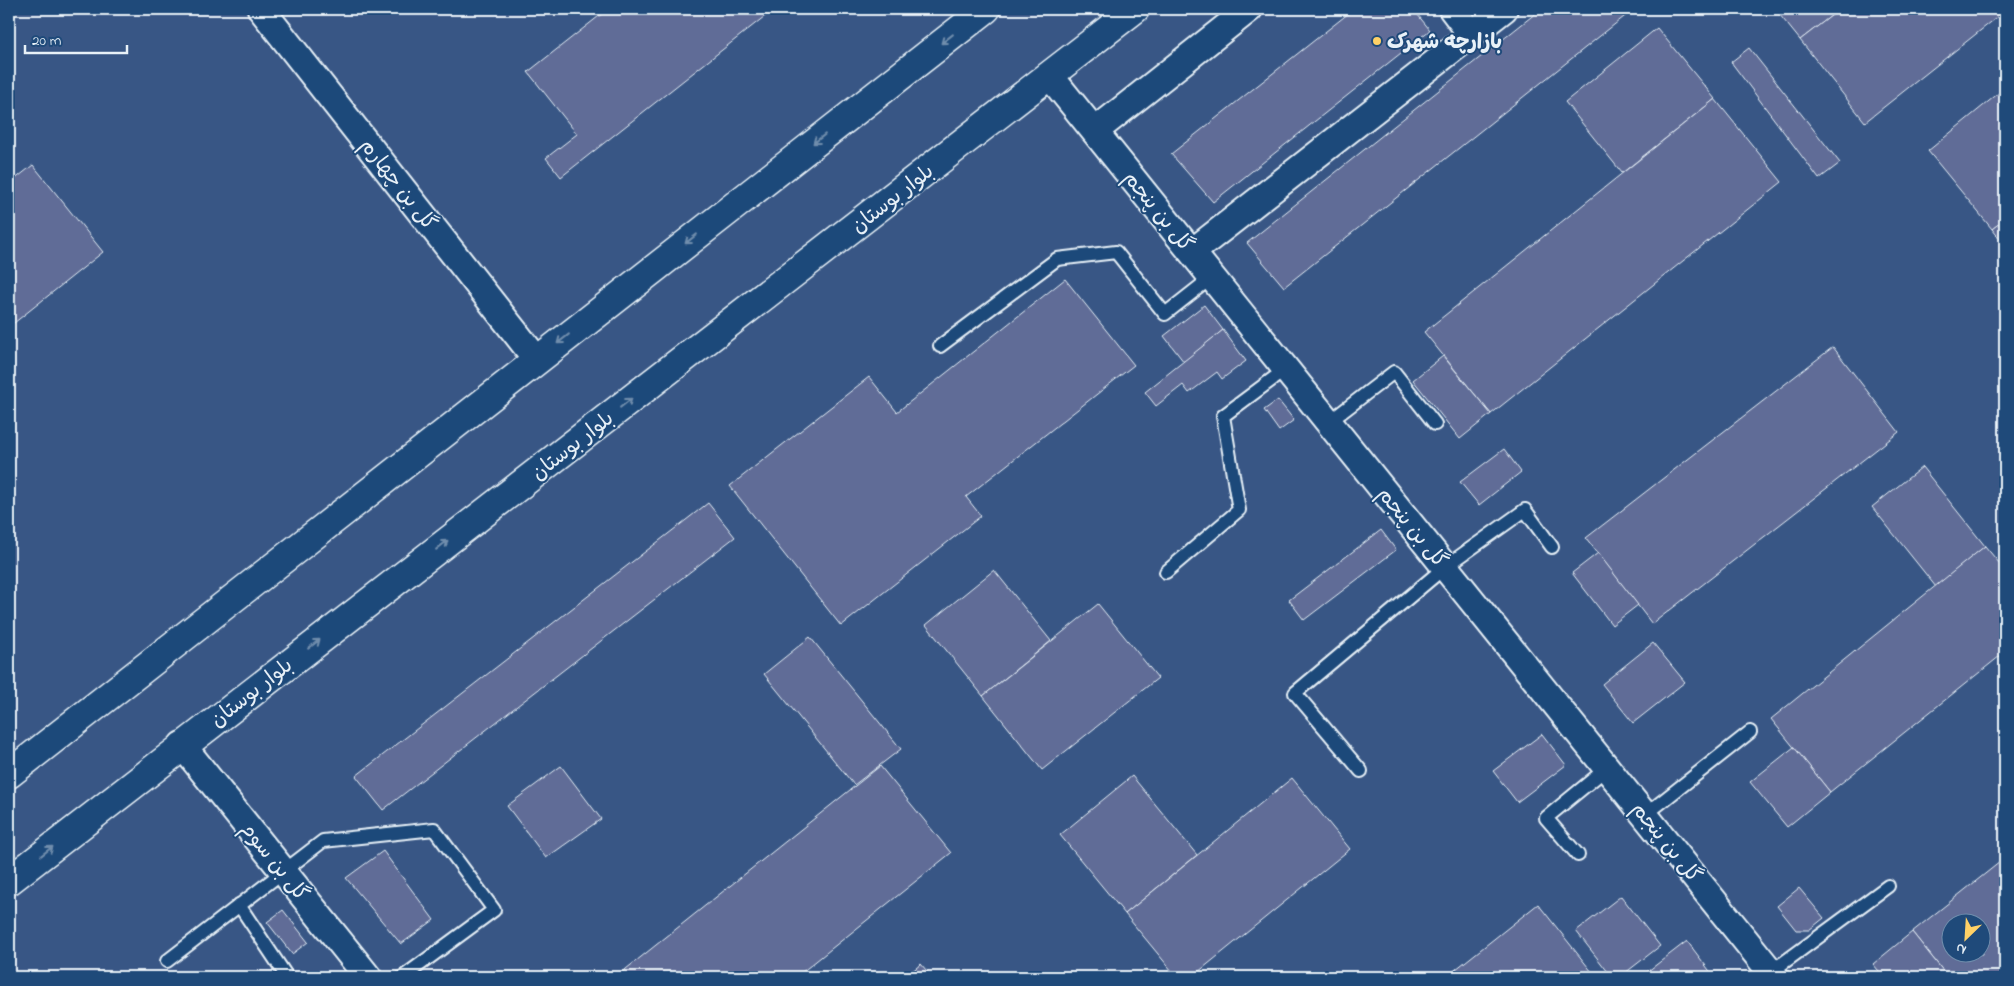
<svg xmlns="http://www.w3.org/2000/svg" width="2014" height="986" font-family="'Indie Flower','Playpen Sans Arabic',sans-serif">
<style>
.built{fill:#375785;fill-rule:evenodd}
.building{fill:#616c97;stroke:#e8f1f8;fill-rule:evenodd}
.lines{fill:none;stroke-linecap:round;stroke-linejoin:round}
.service-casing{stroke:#e8f1f8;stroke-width:16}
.minor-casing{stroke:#e8f1f8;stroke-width:30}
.tertiary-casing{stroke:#e8f1f8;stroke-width:31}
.service{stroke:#1f4a7a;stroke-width:12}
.minor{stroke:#1f4a7a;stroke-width:26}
.tertiary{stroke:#1f4a7a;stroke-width:28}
.oneway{stroke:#6f8dac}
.poi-dot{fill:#ffd166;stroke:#1f4a7a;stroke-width:2}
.labels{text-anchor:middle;stroke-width:4;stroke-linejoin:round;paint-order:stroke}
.poi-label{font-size:21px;font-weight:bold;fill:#e8f1f8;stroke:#1f4a7a;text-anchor:start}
.street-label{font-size:21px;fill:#e8f1f8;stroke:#1f4a7a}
</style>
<rect width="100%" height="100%" fill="#1f4a7a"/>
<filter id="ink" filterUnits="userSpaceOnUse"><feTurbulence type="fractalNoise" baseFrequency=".02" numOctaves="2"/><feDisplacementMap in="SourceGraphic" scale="10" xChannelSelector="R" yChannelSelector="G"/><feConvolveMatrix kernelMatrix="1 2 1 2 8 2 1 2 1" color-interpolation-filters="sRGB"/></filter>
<g filter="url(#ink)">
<path class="built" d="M9 9H2005V977H9ZM1952 924H1982V954H1952Z"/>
<g class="building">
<polygon points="608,9 774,9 561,177 546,158 577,134 528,72"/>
<polygon points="1354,9 1413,9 1430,30 1213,202 1171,154"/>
<polygon points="1541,9 1634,9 1284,287 1247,243"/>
<polygon points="1775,9 1840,9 1800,40"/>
<polygon points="1840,9 2005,9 2005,11 1865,122 1800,40"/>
<polygon points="1657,28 1715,99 1622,173 1565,102"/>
<polygon points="1749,48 1840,163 1819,179 1731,62"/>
<polygon points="2005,88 2005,219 1992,229 1928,151"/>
<polygon points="1715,99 1782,182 1491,414 1424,332"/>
<polygon points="33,165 103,252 9,327 9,184"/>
<polygon points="2005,219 2005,245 1992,229"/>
<polygon points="1065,279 1134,365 966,497 981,516 841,626 730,486 869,377 897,412"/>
<polygon points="1204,305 1223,330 1184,362 1164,336"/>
<polygon points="1223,330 1246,361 1222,379 1217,372 1189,393 1183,385 1156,406 1145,392"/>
<polygon points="1833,347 1899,432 1652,624 1586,538"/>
<polygon points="1443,356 1491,414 1460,439 1413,380"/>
<polygon points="1278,400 1294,420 1279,431 1264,410"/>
<polygon points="1504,449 1521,472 1479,505 1460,482"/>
<polygon points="1922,467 1985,546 1936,587 1872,507"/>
<polygon points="708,503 735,537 383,810 356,776"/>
<polygon points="1381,530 1396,550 1304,620 1289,600"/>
<polygon points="1985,546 2005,570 2005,652 1830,792 1771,719"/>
<polygon points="1598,553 1638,605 1612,625 1572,573"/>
<polygon points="994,570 1051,641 983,696 926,625"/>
<polygon points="1098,604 1158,678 1042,770 983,696"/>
<polygon points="810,637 901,749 854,785 764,674"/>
<polygon points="1653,643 1685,682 1633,723 1602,684"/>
<polygon points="1542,734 1566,765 1517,802 1493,771"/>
<polygon points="1794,747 1830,792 1787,827 1750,782"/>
<polygon points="561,766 601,819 546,858 507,806"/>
<polygon points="880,766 951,853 796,977 616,977"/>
<polygon points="1132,776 1197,855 1125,914 1060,835"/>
<polygon points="1292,778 1350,849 1192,977 1177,977 1125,914"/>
<polygon points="383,851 434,920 401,944 346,878"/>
<path d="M2005 858V977H1948L1912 932ZM1952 924H1982V954H1952Z"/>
<polygon points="1799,888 1824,918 1809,930 1796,930 1777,906"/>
<polygon points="1621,896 1660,946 1620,977 1612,977 1576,931"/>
<polygon points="1538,904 1596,977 1446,977"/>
<polygon points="283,910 308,942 292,954 267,922"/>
<polygon points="1912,932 1948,977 1884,977 1873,964"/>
<polygon points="1687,941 1712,974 1707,977 1644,977 1643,975"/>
<polygon points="921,964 932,977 905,977"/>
</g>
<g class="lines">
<defs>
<g id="service">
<polyline points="940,346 1057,259 1116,252 1165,314 1212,277"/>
<polyline points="1329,422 1394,372 1435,424"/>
<polyline points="1166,572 1239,510 1223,416 1286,369"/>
<polyline points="1361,771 1295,693 1445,567 1525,510 1552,547"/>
<polyline points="1645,815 1750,732"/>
<polyline points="1578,855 1546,818 1607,768"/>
<polyline points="239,905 287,977"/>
<polyline points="167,961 323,841 434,829 494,910 403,977"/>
<polyline points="1768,974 1888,886"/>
</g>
<g id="minor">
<polyline points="261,9 537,360"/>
<polyline points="1452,9 1471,34"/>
<polyline points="1050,76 1775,977"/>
<polyline points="1095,131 1249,9"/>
<polyline points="1192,252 1504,9"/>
<polyline points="182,745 368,977"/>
</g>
<g id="tertiary">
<polyline points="9,774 986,9"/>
<polyline points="9,881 1135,9"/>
</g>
</defs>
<use href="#service" class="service-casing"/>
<use href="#minor" class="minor-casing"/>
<use href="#tertiary" class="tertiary-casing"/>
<use href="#service" class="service"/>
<use href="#minor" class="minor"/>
<use href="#tertiary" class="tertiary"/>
</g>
<defs><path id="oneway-shaft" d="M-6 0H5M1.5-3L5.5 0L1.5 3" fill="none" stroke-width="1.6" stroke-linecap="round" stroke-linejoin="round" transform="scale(1.25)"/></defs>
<g class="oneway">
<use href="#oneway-shaft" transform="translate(947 39) rotate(142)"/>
<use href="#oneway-shaft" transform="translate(819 139) rotate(142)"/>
<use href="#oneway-shaft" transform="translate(691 239) rotate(142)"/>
<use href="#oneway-shaft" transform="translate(563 339) rotate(142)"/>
<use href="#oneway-shaft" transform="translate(626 403) rotate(-38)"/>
<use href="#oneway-shaft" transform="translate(442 545) rotate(-38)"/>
<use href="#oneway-shaft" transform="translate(314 644) rotate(-38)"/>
<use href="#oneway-shaft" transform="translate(47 851) rotate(-38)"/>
</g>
</g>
<circle class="poi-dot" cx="1377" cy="41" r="5"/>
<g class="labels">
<g class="poi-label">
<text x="1387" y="48">بازارچه شهرک</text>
</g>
<g class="street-label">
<text transform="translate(399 184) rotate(52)" y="7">گل بن چهارم</text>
<text transform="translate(892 198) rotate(-38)" y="7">بلوار بوستان</text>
<text transform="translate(1159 211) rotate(51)" y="7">گل بن پنجم</text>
<text transform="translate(572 445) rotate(-38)" y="7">بلوار بوستان</text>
<text transform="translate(1413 527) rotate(51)" y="7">گل بن پنجم</text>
<text transform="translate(251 692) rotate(-38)" y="7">بلوار بوستان</text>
<text transform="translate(1667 842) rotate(51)" y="7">گل بن پنجم</text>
<text transform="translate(275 861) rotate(51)" y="7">گل بن سوم</text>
</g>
</g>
<rect width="2014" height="986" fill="none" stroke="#1f4a7a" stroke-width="30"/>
<rect x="15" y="15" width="1984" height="956" fill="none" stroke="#e8f1f8" stroke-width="2" filter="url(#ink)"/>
<g transform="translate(1966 938) rotate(205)"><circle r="24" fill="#1f4a7a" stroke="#6f8dac"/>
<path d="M0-4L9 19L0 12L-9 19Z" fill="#ffd166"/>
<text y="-8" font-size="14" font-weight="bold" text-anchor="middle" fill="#e8f1f8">N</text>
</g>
<path d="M25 45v8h102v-8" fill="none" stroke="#e8f1f8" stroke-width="2.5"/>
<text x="32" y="45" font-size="15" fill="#e8f1f8" stroke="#1f4a7a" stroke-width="4" paint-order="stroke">20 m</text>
</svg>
